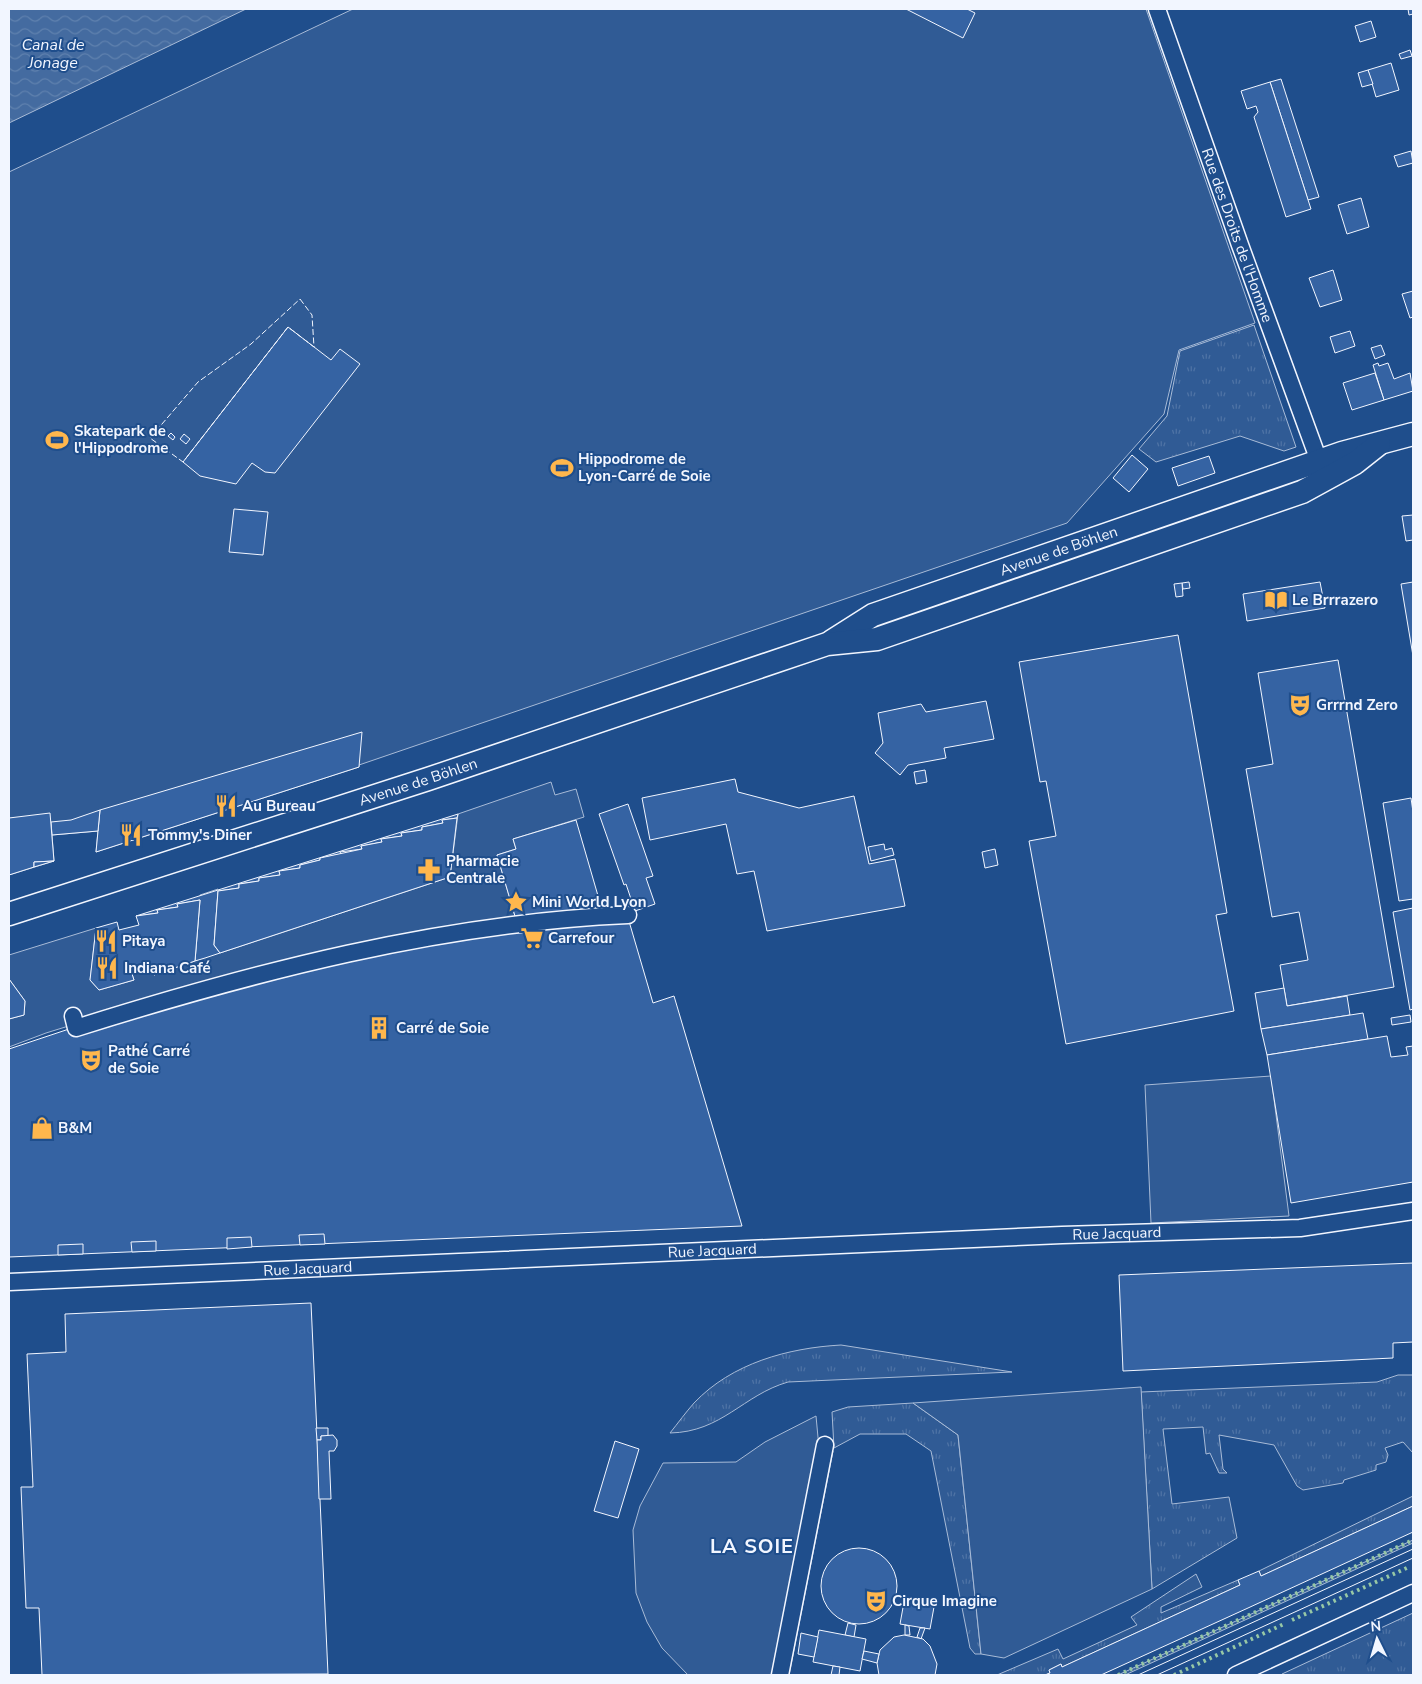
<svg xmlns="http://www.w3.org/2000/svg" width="1422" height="1684" font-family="'Nunito Sans',sans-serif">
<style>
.grass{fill:url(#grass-tufts);stroke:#a8bbd7}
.built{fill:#305b95;stroke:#a8bbd7}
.water{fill:url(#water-waves);stroke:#a8bbd7}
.building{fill:#3563a3;stroke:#f2f6ff}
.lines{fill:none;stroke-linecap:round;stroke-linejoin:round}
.street-casing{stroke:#f2f6ff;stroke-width:19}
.secondary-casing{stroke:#f2f6ff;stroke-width:25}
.street{stroke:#1f4e8c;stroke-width:16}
.secondary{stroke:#1f4e8c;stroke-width:22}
.tram{stroke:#f2f6ff;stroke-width:1}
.hedge{stroke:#97c8a6;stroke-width:4;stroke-dasharray:2.5 4;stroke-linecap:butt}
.fence{stroke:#f2f6ff;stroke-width:1;stroke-dasharray:6 2.5;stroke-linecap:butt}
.labels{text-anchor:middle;stroke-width:4;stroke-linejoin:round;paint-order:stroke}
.street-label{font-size:15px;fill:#f2f6ff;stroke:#1f4e8c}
.poi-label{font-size:15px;font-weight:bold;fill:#f2f6ff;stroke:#1f4e8c;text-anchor:start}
.water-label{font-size:16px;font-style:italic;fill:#f2f6ff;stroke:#1f4e8c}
.district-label{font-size:20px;font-weight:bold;letter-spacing:1px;fill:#f2f6ff;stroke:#1f4e8c}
</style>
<defs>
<pattern id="grass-tufts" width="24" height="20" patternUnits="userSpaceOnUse" patternTransform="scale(1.25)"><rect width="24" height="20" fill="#305b95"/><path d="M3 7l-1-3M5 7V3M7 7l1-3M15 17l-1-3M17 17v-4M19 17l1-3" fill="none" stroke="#4e73a5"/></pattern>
<pattern id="water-waves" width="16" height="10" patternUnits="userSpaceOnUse" patternTransform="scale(1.25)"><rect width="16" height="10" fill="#446ba0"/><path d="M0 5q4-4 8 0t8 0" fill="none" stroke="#5f81ae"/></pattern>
</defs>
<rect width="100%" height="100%" fill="#1f4e8c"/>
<g class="grass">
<polygon points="1254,325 1296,447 1284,451 1240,436 1156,462 1139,449 1167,416 1180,351"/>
<path d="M841 1345 1012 1372 788 1382C743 1395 722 1432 670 1433 678 1423 686 1412 694 1403 732 1363 788 1348 841 1345Z"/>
<polygon points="1398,1375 1413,1375 1413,1453 1403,1442 1385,1448 1388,1455 1386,1462 1376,1465 1376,1470 1344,1480 1343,1483 1303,1490 1297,1486 1274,1445 1219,1435 1223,1469 1227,1473 1219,1473 1210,1453 1206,1454 1203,1427 1163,1429 1172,1504 1229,1497 1237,1538 1152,1589 1141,1392 1377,1382"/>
<polygon points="913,1403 958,1435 981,1654 975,1654 970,1648 931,1451 906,1434 860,1434 834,1448 832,1412 848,1407"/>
<polygon points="1413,1496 1413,1506 1261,1576 1259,1571"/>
<polygon points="1413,1540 1413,1543 1125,1675 1118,1675"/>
<polygon points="1196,1574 1202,1587 1161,1607 1161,1613 1238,1580 1240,1585 1062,1667 1061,1664 1049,1670 1050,1673 1045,1675 997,1675 1058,1649 1063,1659 1137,1625 1131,1617"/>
<polygon points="1413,1613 1413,1675 1283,1675 1282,1674"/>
</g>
<g class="built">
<polygon points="353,9 1146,9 1255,323 1179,350 1164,414 1067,523 359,765 359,767 96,852 98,831 52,835 54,861 9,875 9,172"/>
<polygon points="551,782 555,795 576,789 584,817 513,839 516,849 497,855 517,923 175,993 46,1033 9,1047 9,1019 24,1015 25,1001 9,979 9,955 96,928 90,980 99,990 134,980 132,974 152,968 154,975 195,961 200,895 218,889 214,945 220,953 450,877 458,814"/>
<polygon points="1271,1076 1289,1216 1151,1223 1145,1085"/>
<polygon points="1141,1387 1152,1589 1004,1658 981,1654 958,1435 913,1403"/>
<polygon points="816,1416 819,1448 833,1451 789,1675 688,1675 662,1648 647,1622 636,1593 633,1530 640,1506 663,1463 736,1462 765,1442"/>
</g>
<polygon class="water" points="9,9 246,9 9,123"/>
<g class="building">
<polygon points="906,9 967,9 975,13 963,38"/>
<polygon points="1408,9 1413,9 1413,14 1409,15"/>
<polygon points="1371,21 1376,37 1360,42 1355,26"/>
<polygon points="1410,50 1412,56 1401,59 1399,54"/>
<polygon points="1391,63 1399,90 1376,97 1368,70"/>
<polygon points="1368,70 1373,84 1362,87 1358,73"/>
<polygon points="1281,79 1319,197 1308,200 1270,82"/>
<polygon points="1270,82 1311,209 1286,217 1254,117 1258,112 1256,106 1247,109 1241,91"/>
<polygon points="1411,151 1413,163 1398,167 1394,156"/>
<polygon points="1361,198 1369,227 1347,234 1338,205"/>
<polygon points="1333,270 1342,300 1320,307 1309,278"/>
<polygon points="1413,291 1413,317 1410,318 1402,294"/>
<polygon points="288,327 331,360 340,349 360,364 275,473 265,472 252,463 236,484 200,476 183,462"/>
<polygon points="1350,331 1355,346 1335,353 1330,337"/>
<polygon points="1381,345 1385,355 1375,359 1371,348"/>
<polygon points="1378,363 1379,366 1388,363 1394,379 1410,373 1413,391 1384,400 1373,365"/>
<polygon points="1375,373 1384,400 1352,410 1343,383"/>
<polygon points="171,433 175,437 173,440 168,436"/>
<polygon points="184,434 190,439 186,444 180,439"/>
<polygon points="1132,455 1148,469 1129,492 1113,478"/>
<polygon points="1209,456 1215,473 1178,486 1172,468"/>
<polygon points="234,509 268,512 263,555 229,552"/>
<polygon points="1413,515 1413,540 1406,541 1402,516"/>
<polygon points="1189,582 1190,588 1183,589 1182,583"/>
<polygon points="1320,582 1325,608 1247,621 1243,594"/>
<polygon points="1413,582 1413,656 1401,584"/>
<polygon points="1182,583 1183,596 1176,597 1174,584"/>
<polygon points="1178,635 1227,913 1216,915 1234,1011 1066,1044 1029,841 1056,836 1046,781 1040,782 1019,662"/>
<polygon points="1338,660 1394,987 1287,1006 1280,965 1308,960 1299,912 1272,917 1246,769 1273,764 1258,673"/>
<polygon points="986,701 994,739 944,748 946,758 908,765 900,775 875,753 883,743 878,713 921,704 926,712"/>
<polygon points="362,732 359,767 96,852 100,810"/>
<polygon points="925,770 927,782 916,784 914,772"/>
<polygon points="735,779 738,792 799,808 854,796 869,864 895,859 905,906 767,931 754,871 737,874 726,824 650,840 642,798"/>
<polygon points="1411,798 1413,812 1413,899 1399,901 1383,803"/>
<polygon points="628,804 653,876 646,878 655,904 635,911 626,884 624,885 599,814"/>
<polygon points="100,810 98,831 52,835 51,822 71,820"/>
<polygon points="50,813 54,861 34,862 34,867 9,875 9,818"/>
<polygon points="458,814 457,818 442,820 443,823 422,827 422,830 401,833 402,836 381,839 382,842 361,846 362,849 340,852 341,854 320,858 320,860 300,865 300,868 279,871 280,875 259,878 259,881 239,884 239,888 218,891 214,945 220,953 205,958 195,961 200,900 177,904 178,907 157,910 158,913 136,916"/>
<polygon points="457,818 450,877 220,953 214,945 218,891 239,888 239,884 259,881 259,878 280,875 279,871 300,868 300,865 320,860 320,858 362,849 361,846 382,842 381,839 402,836 401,833 422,830 422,827 443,823 442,820"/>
<polygon points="576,820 603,913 626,911 653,1003 674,996 742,1226 9,1257 9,1049 141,1005 517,923 497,855 516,849 513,839"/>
<polygon points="884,844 885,850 892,848 894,855 871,861 868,847"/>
<polygon points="995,849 998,865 985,868 982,852"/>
<polygon points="54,861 34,867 34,862"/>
<polygon points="200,900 195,961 154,975 152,968 132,974 134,980 99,990 90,980 96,928 117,922 119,930 139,925 136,916 158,913 157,910 178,907 177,904"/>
<polygon points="1413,908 1413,1009 1410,1010 1393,912"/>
<polygon points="9,979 25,1001 24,1015 9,1019"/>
<polygon points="1284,988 1287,1006 1347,996 1350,1015 1261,1029 1255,993"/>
<polygon points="1363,1013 1368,1039 1267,1055 1261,1029"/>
<polygon points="1410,1015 1411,1022 1392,1025 1391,1018"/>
<polygon points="1387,1036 1391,1057 1408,1055 1406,1047 1413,1046 1413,1182 1291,1203 1267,1055"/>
<polygon points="324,1234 325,1244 300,1245 299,1235"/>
<polygon points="251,1237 252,1247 227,1249 227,1238"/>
<polygon points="156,1241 156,1251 132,1252 131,1242"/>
<polygon points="83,1244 83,1254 58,1255 58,1245"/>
<polygon points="1413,1263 1413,1342 1393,1343 1393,1358 1123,1371 1119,1275"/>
<polygon points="311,1303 328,1674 42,1675 39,1608 26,1608 21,1487 33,1487 27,1354 66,1352 65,1314"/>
<polygon points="316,1428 328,1428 328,1436 321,1436 321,1440 317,1440"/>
<polygon points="333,1435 337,1440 337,1446 334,1451 329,1451 331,1499 319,1499 317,1440 321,1440 321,1436"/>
<polygon points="615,1441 639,1449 618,1518 594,1511"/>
<polygon points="1413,1506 1413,1532 1248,1608 1101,1675 1045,1675 1050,1673 1049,1670 1061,1664 1062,1667 1240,1585 1238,1580 1259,1571 1261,1576"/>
<circle cx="859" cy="1586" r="38"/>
<polygon points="904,1602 934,1607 930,1629 900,1624"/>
<polygon points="848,1623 856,1625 854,1637 845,1635"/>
<polygon points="905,1625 909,1626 910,1635 905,1635"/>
<polygon points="920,1628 925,1628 921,1639 917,1637"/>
<polygon points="819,1630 866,1639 860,1671 813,1662"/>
<polygon points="801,1633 818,1637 814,1657 798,1654"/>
<polygon points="904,1635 923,1639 930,1646 937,1664 935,1675 879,1675 877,1663 880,1650 894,1637"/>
<polygon points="864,1651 879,1654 877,1663 862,1659"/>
<polygon points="833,1666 840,1667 839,1675 831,1675"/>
</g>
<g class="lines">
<defs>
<g id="street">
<path id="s1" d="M1157 9 1240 245 1319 461"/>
<path d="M73 1016 76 1028C254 972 441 923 628 915"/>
<path id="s2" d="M9 1282 1062 1235 1300 1228 1413 1211"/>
<polyline points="780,1675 825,1445"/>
<polyline points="1236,1675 1413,1593"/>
</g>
<g id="secondary">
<path id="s3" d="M832 641 873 615 1342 453 1413 434"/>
<path id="s4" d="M9 914 428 779 827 644 877 639 1302 492 1355 463 1379 444"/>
</g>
</defs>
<use href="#street" class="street-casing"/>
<use href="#secondary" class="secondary-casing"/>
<use href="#street" class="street"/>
<use href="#secondary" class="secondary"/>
<g class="tram">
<polyline points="1138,1675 1413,1549"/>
<polyline points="1157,1675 1413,1558"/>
</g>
<g class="hedge">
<polyline points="1292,1620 1409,1567"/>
<polyline points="1118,1675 1413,1540"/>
<polyline points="1174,1675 1284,1624"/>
</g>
<polygon class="fence" points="300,299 312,315 314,347 288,327 183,462 150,438 198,382 251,344"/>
</g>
<defs>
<symbol id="stadium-bare" viewBox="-9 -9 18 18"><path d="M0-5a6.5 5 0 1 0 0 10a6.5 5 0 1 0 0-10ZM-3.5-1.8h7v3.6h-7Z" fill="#ffb74d" stroke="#1f4e8c" stroke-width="2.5" paint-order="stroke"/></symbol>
<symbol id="library-bare" viewBox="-9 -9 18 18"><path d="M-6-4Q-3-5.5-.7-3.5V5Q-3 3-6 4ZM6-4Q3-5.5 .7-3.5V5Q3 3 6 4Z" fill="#ffb74d" stroke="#1f4e8c" stroke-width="2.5" paint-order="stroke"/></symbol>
<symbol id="theatre-bare" viewBox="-9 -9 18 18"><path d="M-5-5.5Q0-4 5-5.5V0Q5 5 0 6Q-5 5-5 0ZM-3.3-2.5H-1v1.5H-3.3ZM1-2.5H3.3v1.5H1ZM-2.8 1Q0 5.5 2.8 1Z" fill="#ffb74d" stroke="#1f4e8c" stroke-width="2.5" paint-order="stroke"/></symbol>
<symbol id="restaurant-bare" viewBox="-9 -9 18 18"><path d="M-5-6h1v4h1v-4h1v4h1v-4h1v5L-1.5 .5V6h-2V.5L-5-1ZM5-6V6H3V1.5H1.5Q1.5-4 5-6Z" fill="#ffb74d" stroke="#1f4e8c" stroke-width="2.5" paint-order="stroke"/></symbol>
<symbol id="pharmacy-bare" viewBox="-9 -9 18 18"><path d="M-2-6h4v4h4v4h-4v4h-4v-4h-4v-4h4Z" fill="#ffb74d" stroke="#1f4e8c" stroke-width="2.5" paint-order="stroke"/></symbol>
<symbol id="sight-bare" viewBox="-9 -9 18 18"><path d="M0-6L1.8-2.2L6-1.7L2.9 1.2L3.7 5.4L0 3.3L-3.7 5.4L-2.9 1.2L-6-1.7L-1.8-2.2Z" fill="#ffb74d" stroke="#1f4e8c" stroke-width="2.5" paint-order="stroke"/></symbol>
<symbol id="supermarket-bare" viewBox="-9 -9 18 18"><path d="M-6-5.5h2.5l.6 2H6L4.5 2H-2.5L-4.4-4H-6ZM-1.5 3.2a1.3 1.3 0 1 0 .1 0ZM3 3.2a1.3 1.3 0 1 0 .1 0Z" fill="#ffb74d" stroke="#1f4e8c" stroke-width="2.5" paint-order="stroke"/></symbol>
<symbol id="building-bare" viewBox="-9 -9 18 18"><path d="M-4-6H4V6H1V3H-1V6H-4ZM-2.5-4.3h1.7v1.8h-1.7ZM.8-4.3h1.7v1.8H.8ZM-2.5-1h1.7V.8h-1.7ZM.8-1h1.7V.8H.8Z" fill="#ffb74d" stroke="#1f4e8c" stroke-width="2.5" paint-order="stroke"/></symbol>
<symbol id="shop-bare" viewBox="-9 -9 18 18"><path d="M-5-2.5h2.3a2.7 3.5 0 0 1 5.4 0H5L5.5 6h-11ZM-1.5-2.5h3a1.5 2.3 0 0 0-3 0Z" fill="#ffb74d" stroke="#1f4e8c" stroke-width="2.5" paint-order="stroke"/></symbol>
</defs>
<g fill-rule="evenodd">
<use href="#stadium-bare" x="41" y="424" width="32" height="32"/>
<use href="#stadium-bare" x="546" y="452" width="32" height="32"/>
<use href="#library-bare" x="1260" y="584" width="32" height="32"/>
<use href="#theatre-bare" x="1284" y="689" width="32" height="32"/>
<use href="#restaurant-bare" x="210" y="790" width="32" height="32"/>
<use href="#restaurant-bare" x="115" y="819" width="32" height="32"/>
<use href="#pharmacy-bare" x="413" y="854" width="32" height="32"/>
<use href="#sight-bare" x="500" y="886" width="32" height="32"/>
<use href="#supermarket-bare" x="516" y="922" width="32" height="32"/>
<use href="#restaurant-bare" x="90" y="925" width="32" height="32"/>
<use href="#restaurant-bare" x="91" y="952" width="32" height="32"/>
<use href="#building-bare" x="363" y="1012" width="32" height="32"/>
<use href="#theatre-bare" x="75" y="1044" width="32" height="32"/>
<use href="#shop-bare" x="26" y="1112" width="32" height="32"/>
<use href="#theatre-bare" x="860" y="1585" width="32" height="32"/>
</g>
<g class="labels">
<g class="street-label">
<text dy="5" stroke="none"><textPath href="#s1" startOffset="240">Rue des Droits de l'Homme</textPath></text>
<text dy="5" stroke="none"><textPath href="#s3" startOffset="245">Avenue de Böhlen</textPath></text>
<text dy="5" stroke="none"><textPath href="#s4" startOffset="430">Avenue de Böhlen</textPath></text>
<text dy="5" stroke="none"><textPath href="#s2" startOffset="1109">Rue Jacquard</textPath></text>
<text dy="5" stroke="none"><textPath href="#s2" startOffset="704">Rue Jacquard</textPath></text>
<text dy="5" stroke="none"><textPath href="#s2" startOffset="299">Rue Jacquard</textPath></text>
</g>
<g class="poi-label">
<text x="74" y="436">Skatepark de<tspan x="74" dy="17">l'Hippodrome</tspan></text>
<text x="578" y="464">Hippodrome de<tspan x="578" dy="17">Lyon-Carré de Soie</tspan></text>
<text x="1292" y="605">Le Brrrazero</text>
<text x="1316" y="710">Grrrnd Zero</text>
<text x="242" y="811">Au Bureau</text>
<text x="148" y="840">Tommy's Diner</text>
<text x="446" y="866">Pharmacie<tspan x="446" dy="17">Centrale</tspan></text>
<text x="532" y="907">Mini World Lyon</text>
<text x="548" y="943">Carrefour</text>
<text x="122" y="946">Pitaya</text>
<text x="124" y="973">Indiana Café</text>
<text x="396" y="1033">Carré de Soie</text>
<text x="108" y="1056">Pathé Carré<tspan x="108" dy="17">de Soie</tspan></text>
<text x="58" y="1133">B&amp;M</text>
<text x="892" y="1606">Cirque Imagine</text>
</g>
<g class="water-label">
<text x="53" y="50">Canal de<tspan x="53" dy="18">Jonage</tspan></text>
</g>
<g class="district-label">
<text x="752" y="1553">LA SOIE</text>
</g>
</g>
<rect width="1422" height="1684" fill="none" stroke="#f2f6ff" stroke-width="20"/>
<g transform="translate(1377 1639) rotate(355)" stroke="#1f4e8c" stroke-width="4" paint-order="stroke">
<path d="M0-4L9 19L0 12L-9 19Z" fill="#f2f6ff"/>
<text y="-8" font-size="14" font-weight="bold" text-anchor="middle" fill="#f2f6ff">N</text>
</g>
</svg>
